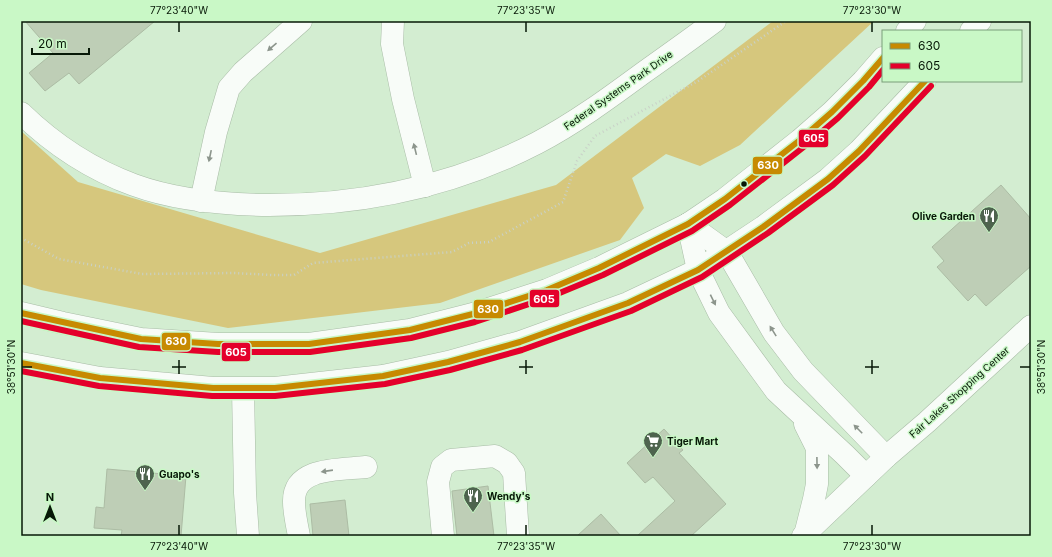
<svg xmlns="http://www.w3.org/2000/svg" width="1052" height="557" font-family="Inter,sans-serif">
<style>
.forest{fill:#d6c77d}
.building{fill:#beceb6;stroke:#acbca4}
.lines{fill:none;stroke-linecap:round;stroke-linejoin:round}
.minor-casing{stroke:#a8bca6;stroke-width:23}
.major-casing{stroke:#a8bca6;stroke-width:23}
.path{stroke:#c9d1c8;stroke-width:2.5;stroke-dasharray:1 3;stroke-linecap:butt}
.minor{stroke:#f8fcf8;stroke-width:22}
.major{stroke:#f8fcf8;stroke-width:22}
.bus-1-casing{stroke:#c9f8c6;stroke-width:9}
.bus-2-casing{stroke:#c9f8c6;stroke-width:9}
.bus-1{stroke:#c78a01;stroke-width:6}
.bus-2{stroke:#e4002b;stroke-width:6}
.oneway{fill:#8c958c}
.ticks{fill:none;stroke:#071807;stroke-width:1.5}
.bus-dot{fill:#071807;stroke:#c9f8c6;stroke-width:1.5}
.labels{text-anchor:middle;stroke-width:3;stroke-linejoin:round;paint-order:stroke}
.street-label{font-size:10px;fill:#071807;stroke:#c9f8c6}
.poi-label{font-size:10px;font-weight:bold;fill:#071807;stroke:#c9f8c6;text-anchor:start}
.line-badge{stroke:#c9f8c6;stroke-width:1.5}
.badge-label{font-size:11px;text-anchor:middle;font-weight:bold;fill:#fff}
.neatline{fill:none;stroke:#071807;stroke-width:1.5}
.ticks-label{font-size:10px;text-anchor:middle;fill:#071807}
</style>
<rect width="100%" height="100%" fill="#d3edd1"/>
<polygon class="forest" points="773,21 874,21 740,145 700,166 666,154 632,178 644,208 620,240 440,303 228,328 41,290 21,284 21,131 78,182 320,253 556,185"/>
<g class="building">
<polygon points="25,21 155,21 79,84 69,73 45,91 29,73 53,53"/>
<polygon points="1001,185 1031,219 1031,266 986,306 975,294 968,301 937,267 944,261 932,247"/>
<polygon points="664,429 683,450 679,453 726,504 691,536 637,536 675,501 653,477 645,483 627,463"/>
<polygon points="107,469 186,476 181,536 121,536 122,530 94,528 96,507 104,508"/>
<polygon points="488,486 494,536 457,536 452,491"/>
<polygon points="345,500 349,536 313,536 310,504"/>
<polygon points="601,514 621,536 577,536"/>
</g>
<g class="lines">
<defs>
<g id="minor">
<polyline points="393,21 392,44 403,99 425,186"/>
<path d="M21 113C55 146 90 169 134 185 175 200 219 204 262 205 358 206 452 187 537 143 575 123 609 98 643 73 667 56 691 39 715 21"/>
<polyline points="201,201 216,132 229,88 243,72 301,21"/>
<polyline points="688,224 698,270 719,313 776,391 845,455 866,476"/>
<polyline points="688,224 727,252 774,333 803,371 886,457"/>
<polyline points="243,389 245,493 248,536"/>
<polyline points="805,535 814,499 817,484 817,448 805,424"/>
<path d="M299 536C297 525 294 513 294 502 293 466 341 470 366 467"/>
<polyline points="443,536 438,482 442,467 451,460 495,456 507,463 514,473 518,536"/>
<polyline points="803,536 886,457 927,422 1031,326"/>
</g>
<g id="major">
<polyline points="907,31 915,21"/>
<polyline points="971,31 980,21"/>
<polyline points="21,313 63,323 141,339 218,344 309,344 410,330 473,314 547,290 599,268 688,224 725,199 800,140 832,112 863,81 883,58"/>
<polyline points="21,363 100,378 213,388 275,388 383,376 448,362 520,342 628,303 698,270 763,227 828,179 859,151 925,81"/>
</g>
</defs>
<use href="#minor" class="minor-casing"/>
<use href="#major" class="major-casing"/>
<polyline class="path" points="21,238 59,259 142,274 234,273 272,275 294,275 313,263 452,252 469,243 489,242 563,202 577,161 595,136 698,81 786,21"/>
<use href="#minor" class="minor"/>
<use href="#major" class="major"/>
<defs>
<g id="bus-1">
<polyline points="21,313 141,339 218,344 309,344 410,330 473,314 547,290 599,268 688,224 725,199 800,140 832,112 863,81 883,58"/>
<polyline points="21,363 100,378 213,388 275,388 383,376 448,362 520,342 628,303 698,270 763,227 828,179 859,151 925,81"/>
</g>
<g id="bus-2">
<polyline points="21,321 139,347 218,352 310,352 411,338 475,322 550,297 603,275 692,231 730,205 805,146 838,118 869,87 883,70"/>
<polyline points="21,371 99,386 212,396 275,396 385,384 450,370 522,350 631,311 702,277 768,233 833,185 865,156 931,86"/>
</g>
</defs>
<use href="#bus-1" class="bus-1-casing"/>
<use href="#bus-2" class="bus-2-casing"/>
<use href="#bus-1" class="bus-1"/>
<use href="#bus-2" class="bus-2"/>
</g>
<defs><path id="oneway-solid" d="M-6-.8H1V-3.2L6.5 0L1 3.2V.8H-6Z"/></defs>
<g class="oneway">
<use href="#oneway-solid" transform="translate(272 47) rotate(139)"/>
<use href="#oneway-solid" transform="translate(415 149) rotate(-104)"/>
<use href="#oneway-solid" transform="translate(210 156) rotate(102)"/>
<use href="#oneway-solid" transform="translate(713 300) rotate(64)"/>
<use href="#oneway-solid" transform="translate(773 331) rotate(-122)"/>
<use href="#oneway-solid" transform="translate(858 429) rotate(-135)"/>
<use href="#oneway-solid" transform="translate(817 463) rotate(89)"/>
<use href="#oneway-solid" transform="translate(327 471) rotate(172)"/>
</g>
<path class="ticks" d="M179 22V32M526 22V32M872 22V32M179 360V374M526 360V374M872 360V374M22 367H32M172 367H186M519 367H533M865 367H879M1020 367H1030M179 525V535M526 525V535M872 525V535"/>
<defs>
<symbol id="restaurant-pin" viewBox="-11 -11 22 30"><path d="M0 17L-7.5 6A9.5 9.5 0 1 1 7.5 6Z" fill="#4e634e" stroke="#c9f8c6"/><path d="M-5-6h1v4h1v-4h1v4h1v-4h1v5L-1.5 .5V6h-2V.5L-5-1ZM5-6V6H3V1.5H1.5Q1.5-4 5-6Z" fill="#fff"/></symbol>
<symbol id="supermarket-pin" viewBox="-11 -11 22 30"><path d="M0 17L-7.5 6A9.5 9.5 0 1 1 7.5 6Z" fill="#4e634e" stroke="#c9f8c6"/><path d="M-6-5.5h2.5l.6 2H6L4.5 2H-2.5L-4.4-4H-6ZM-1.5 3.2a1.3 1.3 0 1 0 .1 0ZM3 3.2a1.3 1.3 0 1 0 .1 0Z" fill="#fff"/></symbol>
</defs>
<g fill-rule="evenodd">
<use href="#restaurant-pin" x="978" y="205" width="22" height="30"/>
<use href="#supermarket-pin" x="642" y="430" width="22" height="30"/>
<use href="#restaurant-pin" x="134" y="463" width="22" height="30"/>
<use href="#restaurant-pin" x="462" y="485" width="22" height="30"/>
</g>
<circle class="bus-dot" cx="744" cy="184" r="3.5"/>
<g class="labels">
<g class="street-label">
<text transform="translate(618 90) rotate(-35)" y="4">Federal Systems Park Drive</text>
<text transform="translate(959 392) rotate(-42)" y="4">Fair Lakes Shopping Center</text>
</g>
<g class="poi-label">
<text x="975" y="220" text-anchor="end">Olive Garden</text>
<text x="667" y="445">Tiger Mart</text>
<text x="159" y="478">Guapo's</text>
<text x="487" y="500">Wendy's</text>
</g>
</g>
<g class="line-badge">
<rect x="798" y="129" width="31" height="19" rx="4" fill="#e4002b"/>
<rect x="752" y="156" width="31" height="19" rx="4" fill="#c78a01"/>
<rect x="529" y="289" width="31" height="19" rx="4" fill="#e4002b"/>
<rect x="473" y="299" width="31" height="20" rx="4" fill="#c78a01"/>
<rect x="161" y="332" width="30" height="19" rx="4" fill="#c78a01"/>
<rect x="221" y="342" width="30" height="20" rx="4" fill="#e4002b"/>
</g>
<g class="badge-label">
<text x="814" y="142">605</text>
<text x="768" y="169">630</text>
<text x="544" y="303">605</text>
<text x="488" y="313">630</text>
<text x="176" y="345">630</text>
<text x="236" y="356">605</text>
</g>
<rect width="1052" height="557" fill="none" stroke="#c9f8c6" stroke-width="44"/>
<rect x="882" y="30" width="140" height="52" fill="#c9f8c6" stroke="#7b9e7a"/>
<rect x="890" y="43" width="20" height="6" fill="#c78a01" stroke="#7b9e7a"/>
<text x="918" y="50" font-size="12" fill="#071807">630</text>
<rect x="890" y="63" width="20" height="6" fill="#e4002b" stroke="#7b9e7a"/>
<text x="918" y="70" font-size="12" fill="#071807">605</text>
<g transform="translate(50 507)" stroke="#c9f8c6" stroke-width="3" paint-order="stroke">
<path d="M0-3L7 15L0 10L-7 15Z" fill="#071807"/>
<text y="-6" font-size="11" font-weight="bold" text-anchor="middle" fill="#071807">N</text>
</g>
<path d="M32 48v6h57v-6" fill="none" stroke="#071807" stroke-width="2"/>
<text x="38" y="48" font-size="12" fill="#071807" stroke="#c9f8c6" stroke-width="3" paint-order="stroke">20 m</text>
<rect x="22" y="22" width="1008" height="513" class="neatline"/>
<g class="ticks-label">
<text x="179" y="14">77°23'40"W</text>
<text x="526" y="14">77°23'35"W</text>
<text x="872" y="14">77°23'30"W</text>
<text transform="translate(11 367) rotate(-90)" y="4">38°51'30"N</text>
<text transform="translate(1041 367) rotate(-90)" y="4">38°51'30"N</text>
<text x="179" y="550">77°23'40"W</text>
<text x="526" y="550">77°23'35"W</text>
<text x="872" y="550">77°23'30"W</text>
</g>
</svg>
